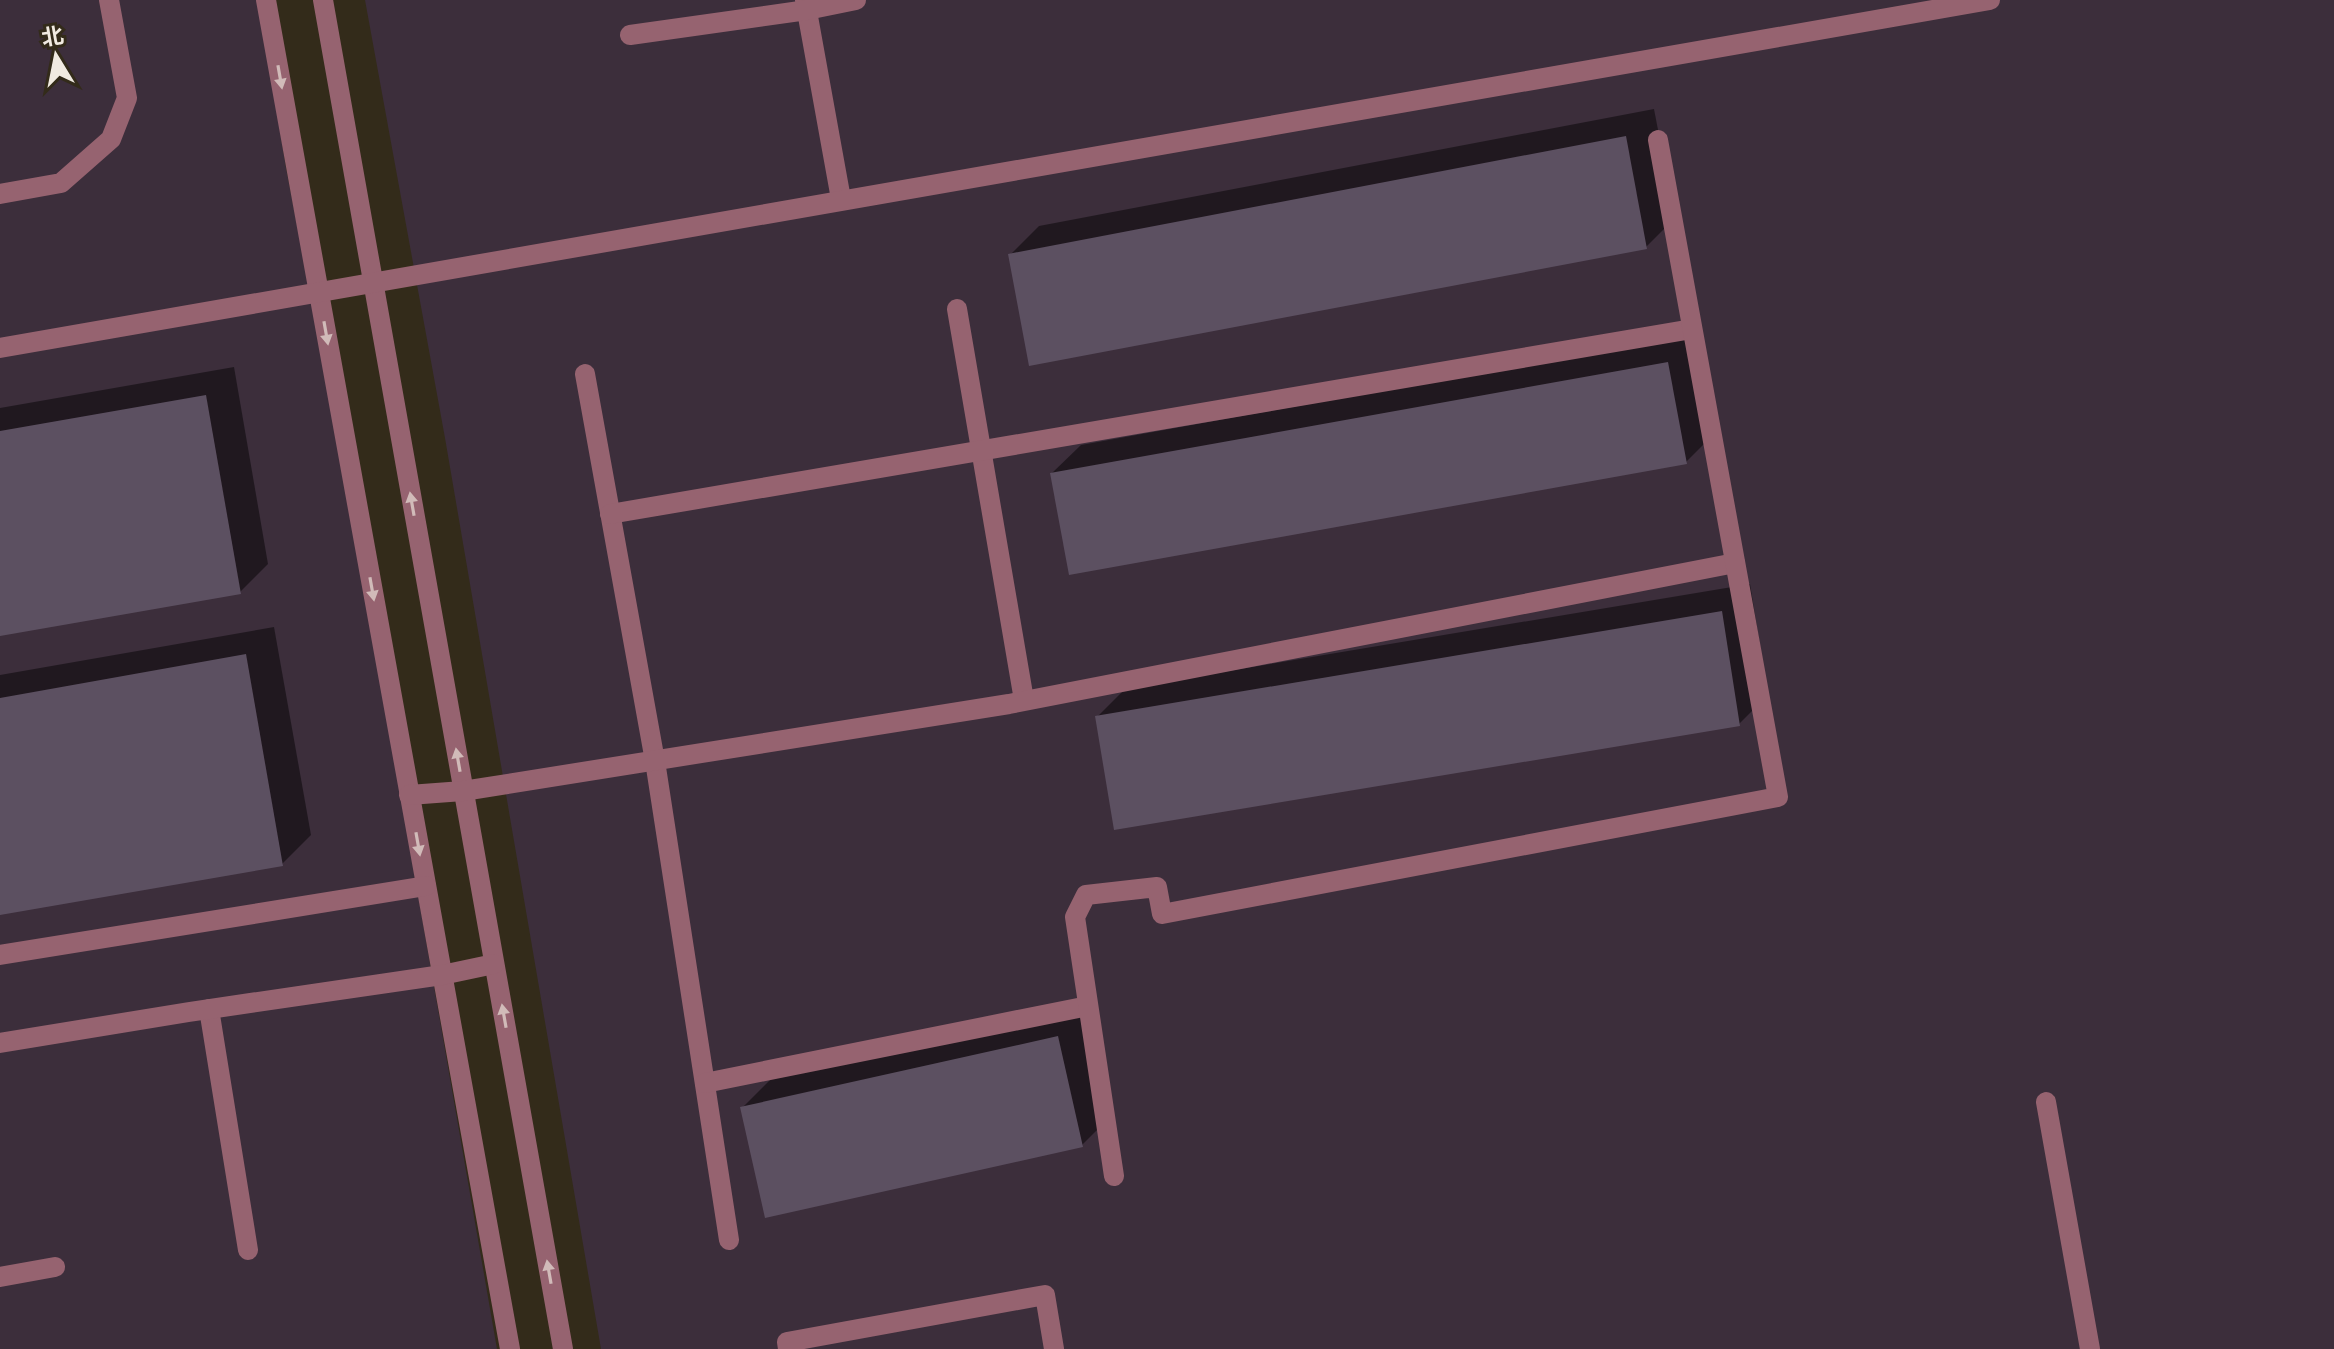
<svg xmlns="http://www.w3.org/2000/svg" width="2334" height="1349" font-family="Inter,'Noto Sans SC',sans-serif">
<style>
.industrial{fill:#3c2e3b}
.shadow{fill:#0007}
.building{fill:#5c5061}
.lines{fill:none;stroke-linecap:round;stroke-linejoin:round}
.minor{stroke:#966370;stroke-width:20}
.oneway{fill:#d1bbb9}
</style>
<rect width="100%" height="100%" fill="#332b1a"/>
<g class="industrial">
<polygon points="0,0 259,0 286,168 341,451 497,1349 0,1349"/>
<polygon points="365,0 2334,0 2334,1349 601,1349 445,438"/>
</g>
<g class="shadow">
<polygon points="1654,109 1675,218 1646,247 1010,255 1039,226"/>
<polygon points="1696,334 1714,434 1686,462 1052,473 1081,445"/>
<polygon points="234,367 268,564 240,592 0,634 0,408"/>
<polygon points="1750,584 1768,695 1739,724 1097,717 1126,688"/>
<polygon points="274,627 311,835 282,864 0,913 0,675"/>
<polygon points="1086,1009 1110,1117 1082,1145 742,1108 771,1079"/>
</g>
<g class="building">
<polygon points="1626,136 1647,249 1029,366 1008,254"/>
<polygon points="1668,362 1687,464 1069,575 1050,473"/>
<polygon points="206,395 241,594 0,636 0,431"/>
<polygon points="1722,611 1740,726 1114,830 1095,716"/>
<polygon points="246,654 283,866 0,915 0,698"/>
<polygon points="1058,1036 1083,1147 765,1218 740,1107"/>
</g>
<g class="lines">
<g class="minor">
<polyline points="266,0 510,1349"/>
<polyline points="323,0 563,1349"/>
<polyline points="805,0 841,199"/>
<polyline points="630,35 807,10 856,0"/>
<polyline points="0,194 61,183 111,139 127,98 109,0"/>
<polyline points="957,309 1024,700"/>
<polyline points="0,348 1990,0"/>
<polyline points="585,374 655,761 729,1240"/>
<polyline points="610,514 1692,329"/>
<polyline points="409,795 463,791 1009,704 1735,563"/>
<polyline points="0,955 426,886"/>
<polyline points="209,1009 248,1250"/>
<polyline points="0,1043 189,1012 442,975 494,964"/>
<polyline points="705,1083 1088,1006"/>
<polyline points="2046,1102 2090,1349"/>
<polyline points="1114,1176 1075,917 1086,895 1157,887 1162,914 1778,797 1658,140"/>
<polyline points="0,1277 55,1267"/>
<polyline points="788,1349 787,1342 1045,1295 1054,1349"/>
</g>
</g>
<defs><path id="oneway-solid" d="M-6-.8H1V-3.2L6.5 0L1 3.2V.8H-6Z" transform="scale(2)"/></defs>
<g class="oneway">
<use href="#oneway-solid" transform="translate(280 77) rotate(80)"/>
<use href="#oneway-solid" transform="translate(326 333) rotate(80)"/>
<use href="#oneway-solid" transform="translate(412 504) rotate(-100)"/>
<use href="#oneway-solid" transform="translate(372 589) rotate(80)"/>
<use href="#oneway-solid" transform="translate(458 760) rotate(-100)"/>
<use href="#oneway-solid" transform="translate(418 844) rotate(80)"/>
<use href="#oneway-solid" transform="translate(504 1016) rotate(-100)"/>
<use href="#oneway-solid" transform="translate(549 1272) rotate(-100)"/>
</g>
<g transform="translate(56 56) rotate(350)" stroke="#332b1a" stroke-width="6" paint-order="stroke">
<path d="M0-6L14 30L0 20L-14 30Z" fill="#f1ebe1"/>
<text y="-12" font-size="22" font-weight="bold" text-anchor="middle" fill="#f1ebe1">北</text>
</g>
</svg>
